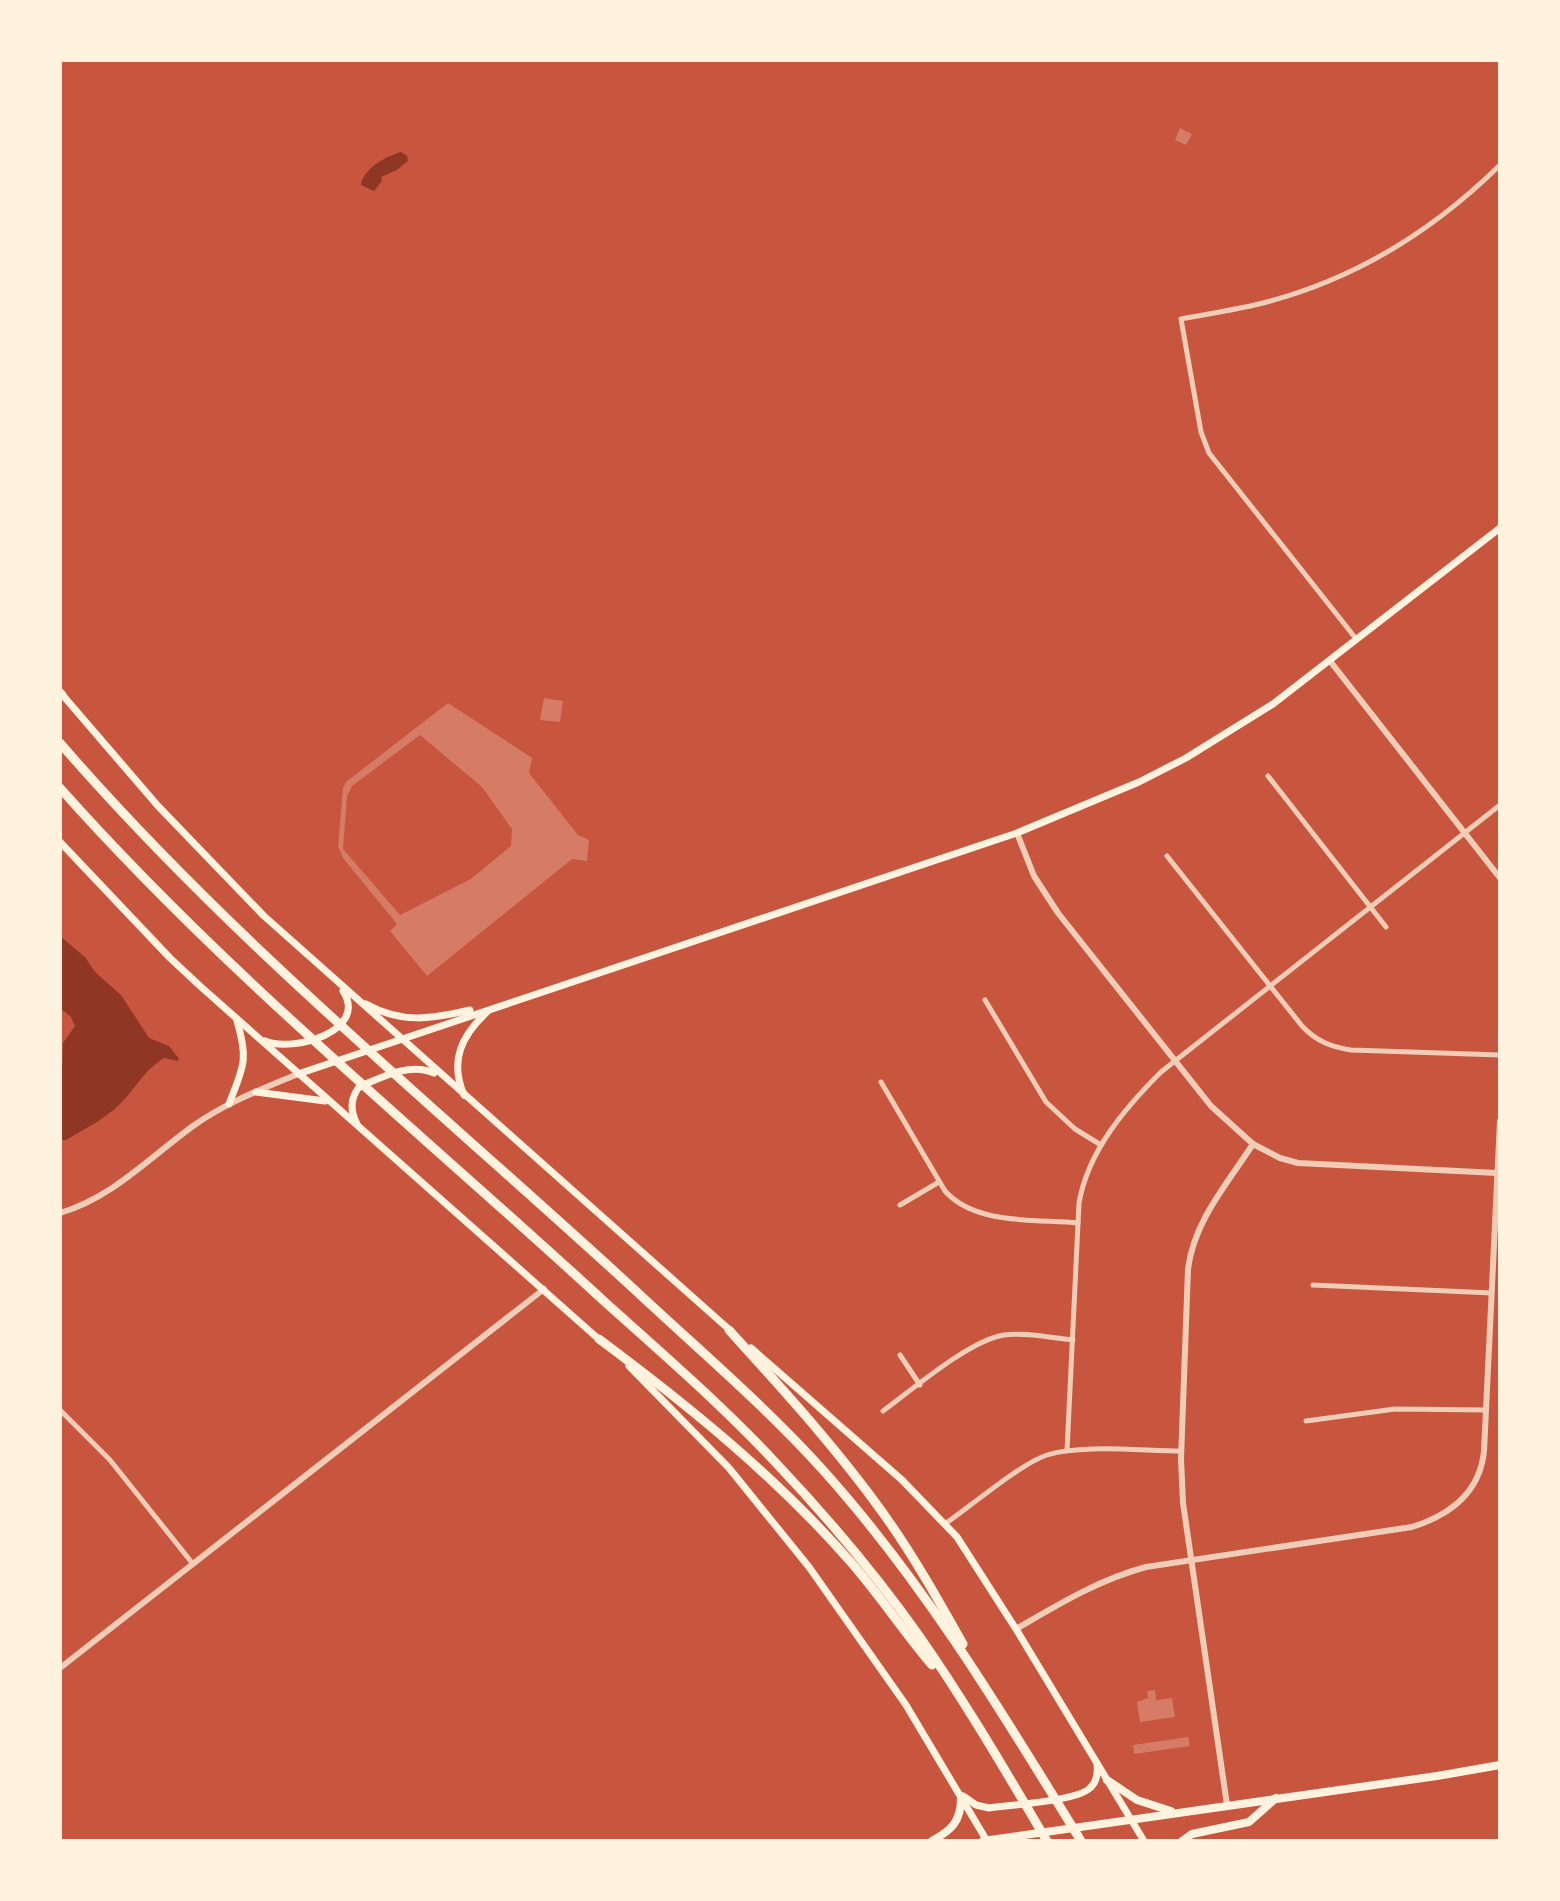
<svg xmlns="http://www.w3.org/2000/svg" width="1560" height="1901" font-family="Montserrat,sans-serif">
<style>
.water{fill:#8f3625}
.building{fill:#d67c66;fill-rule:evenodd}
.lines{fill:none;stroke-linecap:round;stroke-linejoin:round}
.minor{stroke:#f1ccb7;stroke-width:5}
.tertiary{stroke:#f1ccb7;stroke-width:6}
.secondary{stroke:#fff3e0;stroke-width:7}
.trunk{stroke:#fff3e0;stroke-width:8}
.motorway{stroke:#fff3e0;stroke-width:9}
</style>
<rect width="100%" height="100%" fill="#c8553d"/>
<g class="water">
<path d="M401 152 407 156 408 161 397 170 381 177 382 181 374 191 361 185C363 169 386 156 401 152Z"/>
<path d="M60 936 85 957 95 972 121 995 149 1038 169 1046 179 1059 178 1061 164 1058C142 1072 137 1087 120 1104 104 1120 84 1129 66 1140H60L63 1043 75 1026 71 1017 60 1008Z"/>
</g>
<g class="building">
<polygon points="1180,128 1192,134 1186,145 1175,140"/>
<polygon points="544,698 563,701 560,722 540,720"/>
<path d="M448 703 532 758 529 773 578 835 589 840 587 861 572 859 427 976 390 931 397 924 343 858 338 846 343 788 346 782ZM420 735 482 787 512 829 511 846 471 879 400 915 343 849 347 796 352 786Z"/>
<polygon points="1155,1690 1156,1700 1172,1698 1175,1717 1140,1722 1137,1702 1148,1698 1147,1691"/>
<polygon points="1188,1737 1190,1746 1134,1754 1133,1745"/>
</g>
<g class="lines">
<g class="minor">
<path d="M1357 640 1209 453 1201 432 1181 319C1207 314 1234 310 1259 304 1352 281 1432 232 1500 165"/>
<polyline points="1268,776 1386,927"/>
<path d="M1167 856 1302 1026C1316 1041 1331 1047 1351 1050L1500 1055"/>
<polyline points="985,1000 1046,1102 1075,1129 1101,1145"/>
<path d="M881 1082 945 1191C975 1225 1035 1219 1078 1223"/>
<polyline points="900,1205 939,1182"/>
<polyline points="1313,1285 1492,1293"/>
<polyline points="900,1355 920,1385"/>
<polyline points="60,1410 110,1460 193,1564"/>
<path d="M883 1411C913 1389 970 1340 1004 1335 1025 1332 1051 1338 1073 1340"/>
<polyline points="1306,1421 1395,1409 1486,1410"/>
<path d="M1067 1451 1079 1203C1088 1151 1125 1108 1161 1072L1500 805"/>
<path d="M945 1524C971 1506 1020 1464 1047 1455 1081 1444 1143 1451 1181 1451"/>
</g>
<g class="tertiary">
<polyline points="1330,661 1500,878"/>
<polyline points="1017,833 1034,876 1058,913 1211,1106 1253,1144 1280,1158 1298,1163 1497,1173"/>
<path d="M60 1213C113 1197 149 1158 193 1126 225 1103 262 1089 298 1074"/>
<path d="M1016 1629C1059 1604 1098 1580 1146 1567L1412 1527C1450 1515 1480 1492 1484 1451L1500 1121"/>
<polyline points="60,1668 544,1289"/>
<path d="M1227 1805 1183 1503 1181 1459 1188 1269C1194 1221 1227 1184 1253 1144"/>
</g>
<g class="secondary">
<polyline points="60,692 158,806 264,916 732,1332"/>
<polyline points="60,842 170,958 200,986 602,1342"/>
<path d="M366 1004C402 1024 432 1019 470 1010"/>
<path d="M265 1041C293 1053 369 1031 343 991"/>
<polyline points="298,1074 1017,833 1139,782 1186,758 1273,704 1500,528"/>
<polyline points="256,1092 325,1101"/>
<path d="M464 1095C449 1060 462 1035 488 1011"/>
<path d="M229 1104C243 1067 249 1061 237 1021"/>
<path d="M357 1124C350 1111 350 1099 359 1087 382 1077 410 1062 434 1073"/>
<polyline points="751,1348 902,1480 957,1537 1016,1629 1144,1841"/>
<polyline points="629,1366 729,1468 809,1567 906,1705 987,1841"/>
<path d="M963 1796 976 1805 989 1808C1009 1805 1078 1801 1090 1788 1097 1782 1098 1773 1097 1764"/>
</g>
<g class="trunk">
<polyline points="1107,1780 1137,1800 1171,1811"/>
<path d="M932 1841C952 1830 961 1821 961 1798"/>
<polyline points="983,1841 1437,1776 1500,1765"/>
<polyline points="1182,1841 1192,1834 1249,1822 1276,1798"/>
</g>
<g class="motorway">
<polyline points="60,693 62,695"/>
<path d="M60 743C234 944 441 1111 636 1291 698 1349 764 1405 822 1469 923 1581 1002 1712 1081 1841"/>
<path d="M60 788C227 976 422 1133 606 1303 664 1355 723 1406 776 1463 827 1517 877 1576 920 1637 966 1703 1006 1772 1047 1841"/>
<path d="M729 1330C785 1392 842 1454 890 1523 917 1562 940 1603 963 1644"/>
<path d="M599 1339C689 1406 775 1476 849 1560 879 1594 903 1631 932 1665"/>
</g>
</g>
<rect width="1560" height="1901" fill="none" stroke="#fff3e0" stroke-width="124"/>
</svg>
